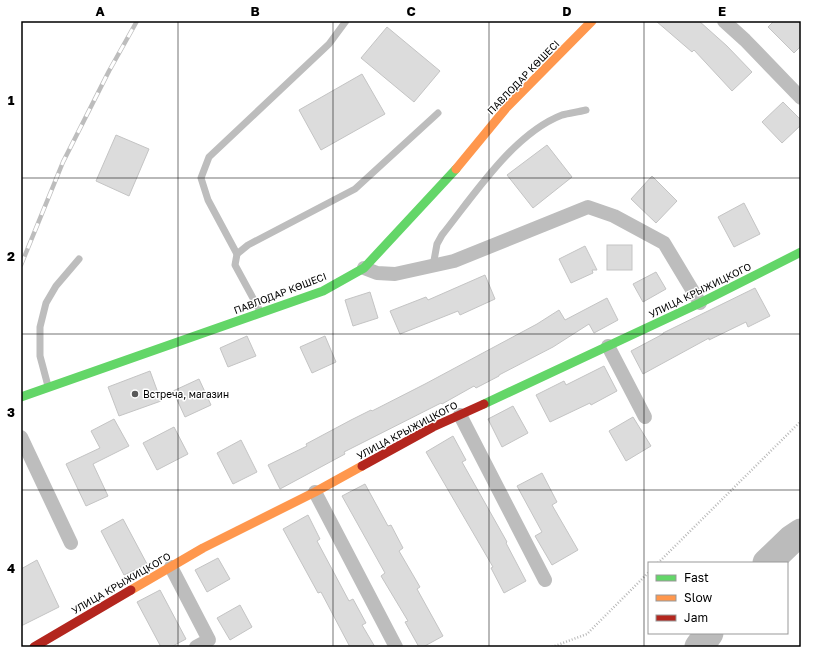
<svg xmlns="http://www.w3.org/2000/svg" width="822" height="668" font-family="'Golos Text',sans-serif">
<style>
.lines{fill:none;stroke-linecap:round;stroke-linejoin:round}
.river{stroke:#bbb;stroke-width:29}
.building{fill:#dcdcdc;stroke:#c4c4c4}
.path{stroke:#b8b8b8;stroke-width:2.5;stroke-dasharray:1 2;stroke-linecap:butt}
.lane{stroke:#bdbdbd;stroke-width:7}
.street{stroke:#bdbdbd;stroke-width:14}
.fast{stroke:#63d668;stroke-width:9}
.slow{stroke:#ff974d;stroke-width:9}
.jam{stroke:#b3261e;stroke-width:9}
.rail-casing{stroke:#bdbdbd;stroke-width:4.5}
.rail{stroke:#fff;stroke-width:3;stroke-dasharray:9;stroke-linecap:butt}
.grid{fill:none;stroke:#000;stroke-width:1;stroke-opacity:0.55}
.poi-dot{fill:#595959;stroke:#fff;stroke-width:1.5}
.labels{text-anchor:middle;stroke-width:3;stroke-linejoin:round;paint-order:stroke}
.street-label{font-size:10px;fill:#000;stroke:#fff}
.poi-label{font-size:10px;fill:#000;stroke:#fff;text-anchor:start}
.neatline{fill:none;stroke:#000;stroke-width:1.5}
.grid-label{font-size:13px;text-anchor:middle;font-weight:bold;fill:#000}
</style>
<rect width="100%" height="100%" fill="#fff"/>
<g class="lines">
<g class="river">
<polyline points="767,563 792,539 801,533"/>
<polyline points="699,647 709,633"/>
</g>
</g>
<g class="building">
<polygon points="656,21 699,21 727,46 752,72 732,91 694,50 692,52"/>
<polygon points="774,21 801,21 801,46 794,53 768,27"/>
<polygon points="387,27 440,71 414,102 361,58"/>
<polygon points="362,74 385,114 321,150 299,110"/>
<polygon points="783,102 801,120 801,125 782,143 762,122"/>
<polygon points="116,135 149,149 129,196 96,181"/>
<polygon points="547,145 572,177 533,208 507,175"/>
<polygon points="652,176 677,201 656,223 631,199"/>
<polygon points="744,203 760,234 734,247 718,217"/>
<rect x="607" y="245" width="25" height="25"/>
<polygon points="585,246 597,270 592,270 593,273 571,283 559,259"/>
<polygon points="656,272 666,289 643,302 633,284"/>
<polygon points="485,275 495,299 460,315 458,311 400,334 390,311 426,297 428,300"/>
<polygon points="755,288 770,316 748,327 746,322 709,340 709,338 643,374 631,351 663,334 663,333"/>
<polygon points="370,292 378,318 353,326 345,300"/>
<polygon points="607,298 618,320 594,333 589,324 553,347 499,375 499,376 476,388 474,386 442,404 441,403 344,452 345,454 280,489 268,465 307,446 306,444 351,420 371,410 372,411 425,384 537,324 559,310 565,320"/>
<polygon points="247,336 256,356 228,367 220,348"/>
<polygon points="325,336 336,362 312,373 300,347"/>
<polygon points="604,366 617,391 591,405 590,403 550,422 536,395 564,381 566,385"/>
<polygon points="150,371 161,401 119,416 108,387"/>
<polygon points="199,379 211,405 185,417 173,391"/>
<polygon points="513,406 528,433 502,447 488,419"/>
<polygon points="633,417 651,446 626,461 609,431"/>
<polygon points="114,419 129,446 93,464 108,496 86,506 66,464 100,448 91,431"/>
<polygon points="174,427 188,454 157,470 143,443"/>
<polygon points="453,436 466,460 462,462 507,542 506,543 526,581 504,593 491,568 493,567 426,452"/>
<polygon points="241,440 257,472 233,484 217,453"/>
<polygon points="542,473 557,502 552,505 578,550 552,565 535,536 542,532 517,486"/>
<polygon points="365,484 388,526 391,525 403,548 399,551 420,587 417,589 443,636 423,647 419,647 405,622 408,621 381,576 385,573 342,496"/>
<polygon points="308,515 320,539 317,541 349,601 353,599 366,623 362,625 375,647 350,647 321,592 318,593 283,529"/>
<polygon points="123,519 147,564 124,575 101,531"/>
<polygon points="218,558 230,579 207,592 195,570"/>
<polygon points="37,560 59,607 21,626 21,569"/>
<polygon points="160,590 186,639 171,647 161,647 137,602"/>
<polygon points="240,605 252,627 230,640 217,618"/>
</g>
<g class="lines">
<g class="path">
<polyline points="658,563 801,421"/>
<polyline points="552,647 587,634 649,572"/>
</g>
<g class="lane">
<polyline points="237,254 208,200 201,178 209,157 329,44 346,21"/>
<path d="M433 266 437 244 442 235C474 195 513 134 562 115 570 113 578 112 586 110"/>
<polyline points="260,311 235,265 237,254 248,245 355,189 438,113"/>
<polyline points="48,386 40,356 40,327 46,303 56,286 79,259"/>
</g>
<g class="street">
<polyline points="724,21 745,40 801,98"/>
<polyline points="364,268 377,273 395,274 454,261 588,207 614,216 664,243 700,303"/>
<polyline points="608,346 645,417"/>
<polyline points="460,415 545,580"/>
<polyline points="21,437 71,543"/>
<polyline points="315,492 396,647"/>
<polyline points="171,567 209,640 196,647"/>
</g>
<g class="fast">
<polyline points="21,397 323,291 364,268 456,169"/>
<polyline points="484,404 700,303 801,252"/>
</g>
<g class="slow">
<polyline points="456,169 507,107 592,21"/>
<polyline points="131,590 203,548 315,492 362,466"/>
</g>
<g class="jam">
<polyline points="362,466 433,427 484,404"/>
<polyline points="34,647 131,590"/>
</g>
<defs>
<polyline id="rail" points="21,265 63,162 109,71 137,21"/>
</defs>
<use href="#rail" class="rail-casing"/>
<use href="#rail" class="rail"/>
</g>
<path class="grid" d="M178 21V647M333 21V647M489 21V647M644 21V647M21 178H801M21 334H801M21 490H801"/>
<circle class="poi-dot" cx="135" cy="394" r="4"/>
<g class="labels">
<g class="street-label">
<text transform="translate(523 77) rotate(-46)" y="4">ПАВЛОДАР КӨШЕСІ</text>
<text transform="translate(700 290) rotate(-26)" y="4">УЛИЦА КРЫЖИЦКОГО</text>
<text transform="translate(280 293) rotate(-21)" y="4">ПАВЛОДАР КӨШЕСІ</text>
<text transform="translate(407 430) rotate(-28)" y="4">УЛИЦА КРЫЖИЦКОГО</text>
<text transform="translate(121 583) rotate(-30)" y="4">УЛИЦА КРЫЖИЦКОГО</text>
</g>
<g class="poi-label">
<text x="143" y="398">Встреча, магазин</text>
</g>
</g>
<rect width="822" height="668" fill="none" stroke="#ffffff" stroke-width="44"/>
<rect x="648" y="562" width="140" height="72" fill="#ffffff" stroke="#999999"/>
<rect x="656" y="575" width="20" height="6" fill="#63d668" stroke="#999999"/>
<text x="684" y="582" font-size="12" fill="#000000">Fast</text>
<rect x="656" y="595" width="20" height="6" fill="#ff974d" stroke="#999999"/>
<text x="684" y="602" font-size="12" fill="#000000">Slow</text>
<rect x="656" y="615" width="20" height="6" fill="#b3261e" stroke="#999999"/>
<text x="684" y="622" font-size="12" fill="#000000">Jam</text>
<rect x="22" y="22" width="778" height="624" class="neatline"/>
<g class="grid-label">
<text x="100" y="16">A</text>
<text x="255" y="16">B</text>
<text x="411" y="16">C</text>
<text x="567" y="16">D</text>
<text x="722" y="16">E</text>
<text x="11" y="105">1</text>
<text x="11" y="261">2</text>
<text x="11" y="417">3</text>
<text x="11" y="573">4</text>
</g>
</svg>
